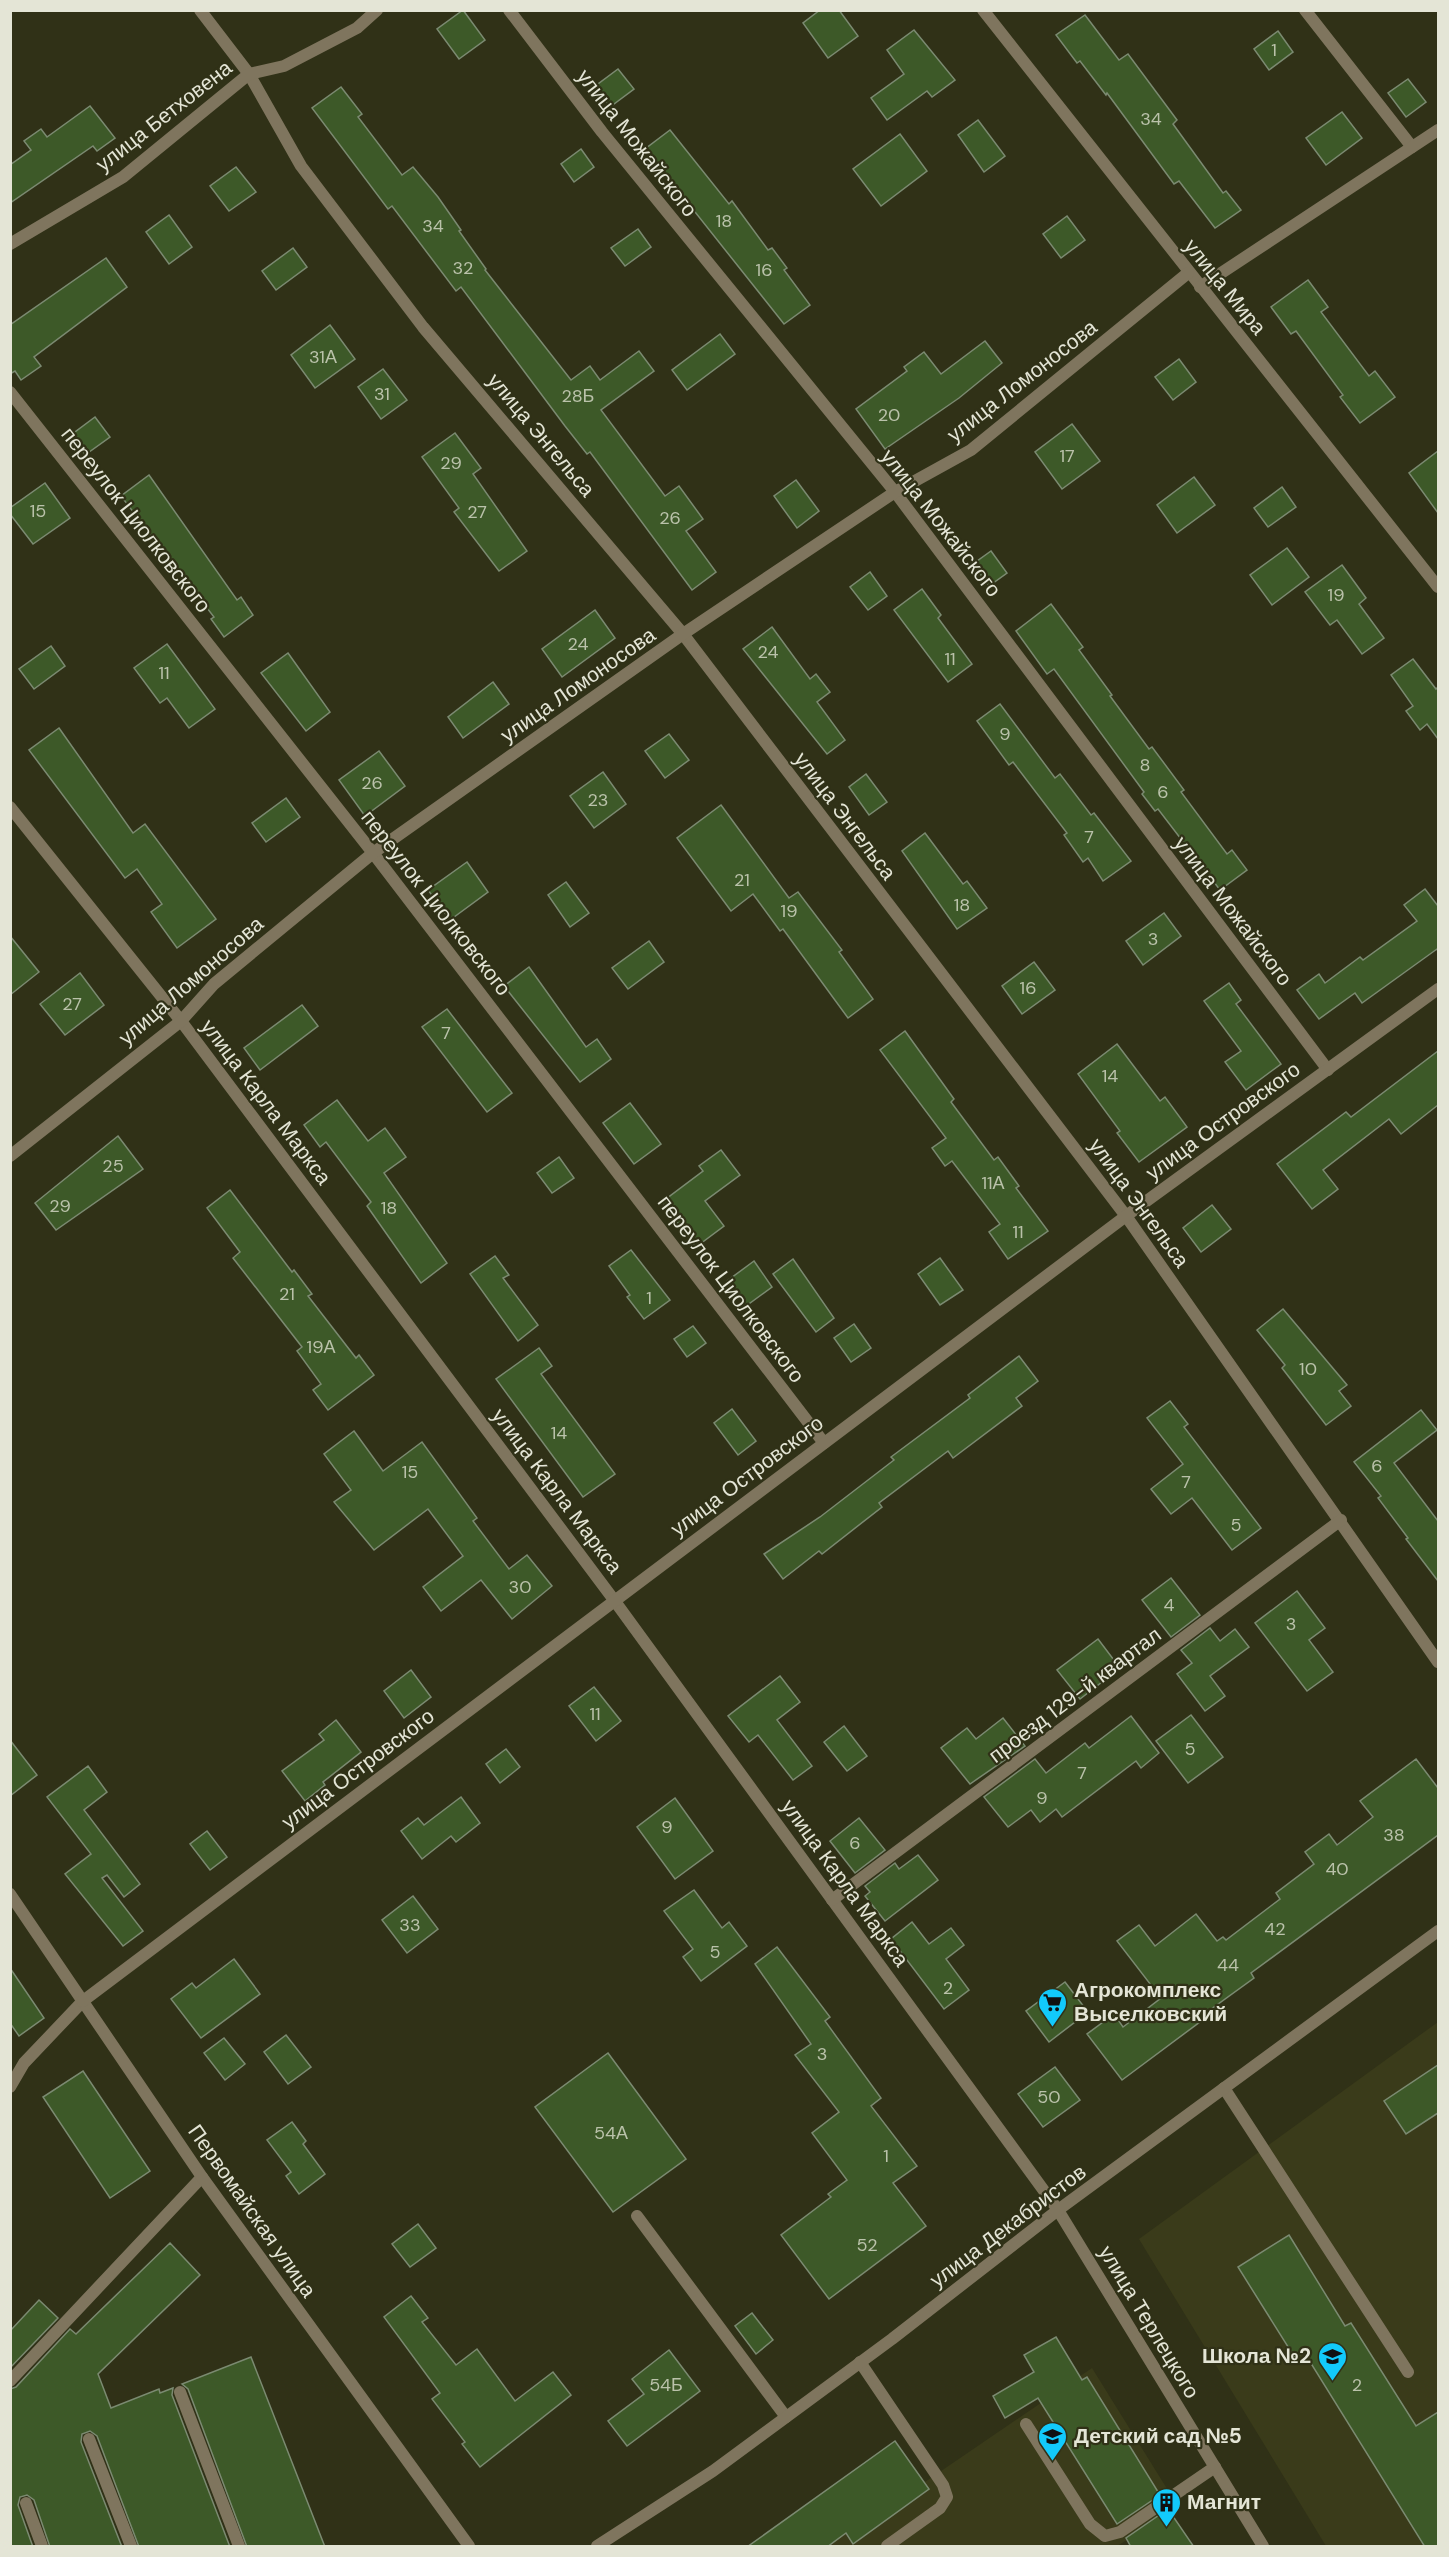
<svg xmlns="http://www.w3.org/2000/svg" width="1449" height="2557" font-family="'DM Sans',sans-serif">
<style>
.built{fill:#3a3b1a}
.building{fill:#3d5928;stroke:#7b8a71;stroke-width:1.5}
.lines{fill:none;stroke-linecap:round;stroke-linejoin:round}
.lane{stroke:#7f755e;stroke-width:12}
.street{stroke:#7f755e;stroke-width:12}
.labels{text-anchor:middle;stroke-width:4.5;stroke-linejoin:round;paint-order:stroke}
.number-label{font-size:18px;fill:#bac2aa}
.street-label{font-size:21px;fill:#e4e5d6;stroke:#303117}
.poi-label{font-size:21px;font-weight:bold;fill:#e4e5d6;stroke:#303117;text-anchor:start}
</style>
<rect width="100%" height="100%" fill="#303117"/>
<g class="built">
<polygon points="1438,2022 1438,2546 1326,2546 1139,2239"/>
<polygon points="1092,2368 1179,2508 1117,2546 752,2546 751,2544 895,2441 925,2482"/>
</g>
<g class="building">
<polygon points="463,10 485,40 459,59 437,29"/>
<polygon points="820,10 839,10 858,36 828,58 803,23"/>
<polygon points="1085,15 1119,60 1128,54 1177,120 1173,124 1223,193 1226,191 1241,210 1215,228 1179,181 1174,184 1107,93 1106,95 1080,61 1077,63 1056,35"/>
<polygon points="914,30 955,80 932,97 927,91 887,120 871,98 904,74 887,50"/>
<polygon points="1278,31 1293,52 1269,70 1254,49"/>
<polygon points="618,69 634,89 610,107 594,87"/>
<polygon points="1408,79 1426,102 1406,117 1388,93"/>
<polygon points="341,87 362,114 358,117 402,175 413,167 438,197 461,230 459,231 486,269 485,270 571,380 590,366 600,380 639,351 654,371 601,410 665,496 679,486 703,519 686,531 716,572 692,590 590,452 587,454 565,426 461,287 456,291 392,206 388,209 312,108"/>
<polygon points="90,106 115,138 97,151 93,146 10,203 10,165 31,150 24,141 41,129 47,137"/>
<polygon points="1342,112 1362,138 1326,165 1306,138"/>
<polygon points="978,120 1005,156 984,172 958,135"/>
<polygon points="670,130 729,204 732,201 768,250 772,248 787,268 784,270 810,305 784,324 645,149"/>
<polygon points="900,134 927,171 881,206 853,169"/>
<polygon points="581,149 594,167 574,182 561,164"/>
<polygon points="236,167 256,192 229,211 210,186"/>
<polygon points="169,215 192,247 169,264 146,232"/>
<polygon points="1067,216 1085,240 1061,258 1043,234"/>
<polygon points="638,229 651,247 625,266 611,248"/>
<polygon points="293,248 307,267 276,290 262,271"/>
<polygon points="106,258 127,287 34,357 41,366 21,380 15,371 10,374 10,325"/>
<polygon points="1308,280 1328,307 1321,312 1369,376 1375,371 1395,397 1360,423 1340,397 1343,395 1296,331 1291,334 1271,307"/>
<polygon points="330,325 355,359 315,388 291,355"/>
<polygon points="720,334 735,354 687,390 672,370"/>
<polygon points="985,341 1002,363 959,398 885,449 856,409 907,371 904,367 924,352 941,374"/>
<polygon points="1179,359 1196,382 1173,400 1155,377"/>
<polygon points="383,369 407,400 381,419 358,387"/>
<polygon points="95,417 110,437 85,455 71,435"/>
<polygon points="1072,424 1100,461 1062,489 1035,452"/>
<polygon points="455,433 481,468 473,474 527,551 499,571 454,512 459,508 422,457"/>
<polygon points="1438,451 1438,513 1409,473"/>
<polygon points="149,475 237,600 241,597 253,615 224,637 211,619 214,617 121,496"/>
<polygon points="1194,477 1215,505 1177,533 1157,505"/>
<polygon points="796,480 819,511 797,528 774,496"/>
<polygon points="45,483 70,518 33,544 10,514 10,508"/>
<polygon points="1282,487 1296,507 1268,527 1254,508"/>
<polygon points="1287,548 1309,577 1272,605 1250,575"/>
<polygon points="991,551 1007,573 989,586 973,564"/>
<polygon points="1342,565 1366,598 1359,604 1384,638 1362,654 1337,620 1330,625 1305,592"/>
<polygon points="870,572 887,596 868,610 850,587"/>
<polygon points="922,589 941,615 938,618 972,664 948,682 894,610"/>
<polygon points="1051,604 1083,647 1079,650 1112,695 1110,696 1149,749 1152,747 1184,790 1181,792 1227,854 1232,850 1247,870 1220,890 1158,809 1155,811 1142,794 1144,792 1054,669 1047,674 1016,631"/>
<polygon points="595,610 615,638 562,677 542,649"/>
<polygon points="772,627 810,679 816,674 830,692 817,702 845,740 827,754 743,649"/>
<polygon points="167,644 215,709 189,728 167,698 160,703 134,668"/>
<polygon points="51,646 65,666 34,689 19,669"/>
<polygon points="288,653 330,712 306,731 261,673"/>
<polygon points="1413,659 1436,689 1438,687 1438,739 1427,724 1420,730 1406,711 1413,706 1391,675"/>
<polygon points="493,682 509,704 463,738 448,717"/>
<polygon points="1000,704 1055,778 1060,774 1091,815 1094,813 1131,861 1103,881 1088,858 1083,862 1064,835 1067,833 1013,762 1009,765 977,721"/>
<polygon points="59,728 133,833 145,824 216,919 177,948 151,912 162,904 137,869 125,878 29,750"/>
<polygon points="669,734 689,760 665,778 645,751"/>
<polygon points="379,751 405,786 365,816 339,780"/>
<polygon points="603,772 626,804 594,828 570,796"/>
<polygon points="866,774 887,802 869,815 849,787"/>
<polygon points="286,798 300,817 266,842 252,823"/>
<polygon points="721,805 789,898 798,892 842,950 839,952 873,999 848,1018 783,929 780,931 753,894 731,911 677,838"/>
<polygon points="925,833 963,884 967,881 987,908 957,929 902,851"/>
<polygon points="467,862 488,892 450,920 428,890"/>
<polygon points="566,882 589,913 570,927 548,895"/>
<polygon points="1425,889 1438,906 1438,951 1437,949 1362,1003 1355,993 1319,1019 1297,990 1319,974 1325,983 1360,957 1363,960 1417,921 1404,905"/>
<polygon points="1164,913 1181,936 1143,965 1126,941"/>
<polygon points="10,936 39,972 10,995"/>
<polygon points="649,941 664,962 628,989 612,968"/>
<polygon points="1034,962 1055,990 1022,1014 1002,986"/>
<polygon points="529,967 586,1047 597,1039 611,1059 580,1082 504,986"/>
<polygon points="80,973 104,1005 65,1035 40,1004"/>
<polygon points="1229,983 1241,1000 1236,1004 1281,1064 1246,1090 1225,1062 1241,1051 1204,1001"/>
<polygon points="302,1005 318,1026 260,1070 244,1048"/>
<polygon points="447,1009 512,1093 487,1112 422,1027"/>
<polygon points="905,1031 954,1099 951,1102 994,1160 998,1157 1019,1186 1016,1188 1048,1231 1008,1259 989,1232 1000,1224 952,1161 945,1166 932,1148 946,1138 880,1050"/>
<polygon points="1117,1044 1160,1101 1165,1097 1187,1127 1139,1162 1117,1133 1120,1131 1078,1074"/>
<polygon points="1438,1051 1438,1105 1401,1134 1389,1119 1323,1170 1338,1189 1312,1209 1277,1164 1346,1112 1351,1117"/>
<polygon points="337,1100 368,1141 385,1128 406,1157 384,1173 447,1263 421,1283 367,1206 371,1202 326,1142 320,1147 304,1125"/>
<polygon points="630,1103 661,1144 634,1164 603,1123"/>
<polygon points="118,1136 143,1169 56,1230 35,1203"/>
<polygon points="721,1150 740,1175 705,1201 724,1226 696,1247 662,1202 703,1171 699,1166"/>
<polygon points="559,1157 574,1178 552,1193 537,1173"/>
<polygon points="230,1190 292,1272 294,1270 312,1294 308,1296 356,1358 359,1355 374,1375 328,1410 313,1390 321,1384 297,1351 302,1347 233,1258 240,1252 207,1208"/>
<polygon points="1212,1205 1231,1229 1201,1252 1183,1228"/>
<polygon points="631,1250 670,1300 644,1319 627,1297 630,1295 609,1266"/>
<polygon points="495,1256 509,1275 503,1278 538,1325 518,1341 470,1274"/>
<polygon points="940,1258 963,1290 940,1305 918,1274"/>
<polygon points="793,1259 834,1318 816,1332 773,1274"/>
<polygon points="754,1261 772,1287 746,1306 727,1281"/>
<polygon points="1283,1309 1347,1385 1339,1391 1351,1406 1326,1425 1282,1368 1285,1365 1257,1330"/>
<polygon points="854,1324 871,1348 851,1362 834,1338"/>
<polygon points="693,1326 706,1343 687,1357 674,1339"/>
<polygon points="539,1348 552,1366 541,1374 615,1474 583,1497 496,1379"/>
<polygon points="1019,1356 1038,1381 1016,1398 1022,1406 953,1458 948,1451 879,1503 882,1507 822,1554 819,1551 783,1579 764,1554 820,1517 894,1460 891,1457 970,1398 968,1395"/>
<polygon points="1170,1401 1188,1424 1184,1427 1261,1528 1232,1550 1192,1498 1171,1514 1151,1489 1183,1464 1147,1418"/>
<polygon points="732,1409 756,1441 738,1455 714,1423"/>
<polygon points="1421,1410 1437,1430 1394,1463 1438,1521 1438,1581 1406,1539 1408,1538 1378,1498 1381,1496 1354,1462"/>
<polygon points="354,1431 383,1471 422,1442 477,1518 473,1521 509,1569 527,1555 552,1586 512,1619 481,1580 441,1611 423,1587 463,1556 428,1509 374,1550 334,1502 351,1490 324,1454"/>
<polygon points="1171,1578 1200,1615 1171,1637 1142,1600"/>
<polygon points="1297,1591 1325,1628 1309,1640 1333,1672 1307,1691 1255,1623"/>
<polygon points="1210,1628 1220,1641 1235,1629 1249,1647 1210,1676 1225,1696 1205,1711 1177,1674 1192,1663 1181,1650"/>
<polygon points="1098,1639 1120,1668 1080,1699 1057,1670"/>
<polygon points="411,1670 431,1697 404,1718 384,1691"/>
<polygon points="780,1676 800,1702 777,1720 812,1766 793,1780 758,1735 749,1742 728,1716"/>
<polygon points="594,1687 621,1721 596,1741 569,1706"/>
<polygon points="1191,1715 1223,1757 1188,1783 1156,1741"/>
<polygon points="1131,1716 1159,1753 1141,1768 1136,1761 1062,1817 1056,1809 1040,1822 1031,1810 1008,1827 984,1797 1035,1759 1046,1773 1085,1743 1089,1748"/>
<polygon points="1003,1718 1025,1746 970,1784 941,1748 967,1728 976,1739"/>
<polygon points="336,1720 361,1752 323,1782 325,1785 305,1801 282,1771 324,1740 319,1734"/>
<polygon points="844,1726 867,1756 847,1771 824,1742"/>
<polygon points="10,1740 37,1775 10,1796"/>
<polygon points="506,1749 520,1767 500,1783 486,1764"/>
<polygon points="1416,1759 1438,1788 1438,1835 1251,1973 1254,1978 1210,2010 1212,2013 1122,2080 1087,2034 1114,2014 1123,2027 1161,1998 1117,1941 1139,1925 1155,1946 1196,1914 1217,1941 1223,1937 1226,1940 1280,1899 1276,1893 1314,1864 1305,1852 1329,1834 1337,1845 1373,1817 1360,1801"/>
<polygon points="88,1766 107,1792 84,1810 140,1884 124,1897 107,1875 102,1878 143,1931 123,1946 65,1874 91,1854 47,1797"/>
<polygon points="461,1797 480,1823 456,1842 451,1836 422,1859 401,1831 418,1818 424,1825"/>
<polygon points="675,1798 713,1851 675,1879 637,1827"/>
<polygon points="859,1818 885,1850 855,1873 830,1841"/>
<polygon points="207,1831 227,1857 210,1870 190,1844"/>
<polygon points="918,1855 938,1880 885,1921 865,1896 870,1892 865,1886 895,1863 899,1869"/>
<polygon points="694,1890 722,1928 729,1922 747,1946 701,1981 683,1957 693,1949 664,1911"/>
<polygon points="413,1896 438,1929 407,1953 382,1920"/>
<polygon points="912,1922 929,1944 951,1928 964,1945 946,1959 969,1990 944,2009 891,1939"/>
<polygon points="777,1947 830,2017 825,2021 881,2098 871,2106 917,2166 893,2183 926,2226 829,2299 781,2235 831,2197 828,2194 847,2180 812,2133 839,2112 795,2055 811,2044 755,1964"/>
<polygon points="234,1959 260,1994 201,2038 171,1999 192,1983 196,1988"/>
<polygon points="10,1968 44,2018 19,2036 10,2023"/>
<polygon points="1065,1982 1088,2012 1049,2042 1026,2011"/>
<polygon points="286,2035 311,2067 288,2084 264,2052"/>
<polygon points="224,2038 245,2064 225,2080 204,2053"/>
<polygon points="608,2053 686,2159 613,2212 535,2107"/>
<polygon points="1438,2065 1438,2113 1406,2134 1384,2101"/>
<polygon points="1055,2067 1080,2100 1043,2127 1018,2094"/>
<polygon points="83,2071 150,2171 110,2198 43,2097"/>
<polygon points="292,2122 306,2141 303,2144 325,2174 299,2194 286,2176 291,2172 267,2140"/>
<polygon points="418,2224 436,2248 410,2267 392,2244"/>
<polygon points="1289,2235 1345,2326 1351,2323 1416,2426 1438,2412 1438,2547 1425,2547 1304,2352 1295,2358 1238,2267"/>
<polygon points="170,2243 200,2275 98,2374 111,2408 159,2389 160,2393 173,2388 172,2395 230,2547 139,2547 97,2436 90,2431 82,2434 81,2442 122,2547 50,2547 34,2500 27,2495 20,2497 18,2505 33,2547 10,2547 10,2389 16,2387 70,2329 76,2334"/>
<polygon points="411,2296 428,2318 422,2322 456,2365 477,2349 515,2401 553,2372 571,2395 480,2467 462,2444 465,2442 432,2399 440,2393 384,2317"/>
<polygon points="39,2300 58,2318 10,2368 10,2331"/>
<polygon points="752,2313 773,2340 756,2354 735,2326"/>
<polygon points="1056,2337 1082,2380 1087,2377 1160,2495 1117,2524 1038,2398 1005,2418 993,2396 1034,2372 1024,2355"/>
<polygon points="669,2350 700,2391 627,2446 608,2421 644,2394 632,2379"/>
<polygon points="251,2357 325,2547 247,2547 188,2389 182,2384"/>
<polygon points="895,2441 929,2489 853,2544 846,2533 827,2547 747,2547"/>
<polygon points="1168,2509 1194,2547 1131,2547 1126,2538"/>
</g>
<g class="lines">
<g class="lane">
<polyline points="10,2087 24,2063 83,2001"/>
<polyline points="1224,2088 1408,2372"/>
<polyline points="637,2216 786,2417"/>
<polyline points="860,2362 943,2485 947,2497 940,2508 887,2546"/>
<polyline points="10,2381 202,2177"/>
<polyline points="180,2392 239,2546"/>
<polyline points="1026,2424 1090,2524 1105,2536 1120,2532 1215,2467"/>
<polyline points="89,2439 131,2546"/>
<polyline points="26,2503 42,2546"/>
</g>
<g class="street">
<polyline points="200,10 249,74 301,166 423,327 683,634 1126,1216 1438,1662"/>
<polyline points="509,10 602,132 895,492 1328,1070"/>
<polyline points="983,10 1438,587"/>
<polyline points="1305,10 1412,147"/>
<polyline points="10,244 123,177 249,74 284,66 357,28 377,10"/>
<polyline points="1200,287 1438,130"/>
<polyline points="10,392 373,853 824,1443"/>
<polyline points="10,807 181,1021 614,1600 1058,2210 1263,2546"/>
<polyline points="10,1156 181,1021 214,984 373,853 683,634 895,492 971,450 1188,273"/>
<polyline points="10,1894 202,2177 469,2546"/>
<polyline points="832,1900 1341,1520"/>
<polyline points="83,2001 1126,1216 1438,989"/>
<polyline points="597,2546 713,2471 892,2339 1058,2210 1438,1931"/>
</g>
</g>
<defs>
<symbol id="supermarket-pin" viewBox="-11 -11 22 30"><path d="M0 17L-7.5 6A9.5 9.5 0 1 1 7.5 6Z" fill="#12cafb" stroke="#303117"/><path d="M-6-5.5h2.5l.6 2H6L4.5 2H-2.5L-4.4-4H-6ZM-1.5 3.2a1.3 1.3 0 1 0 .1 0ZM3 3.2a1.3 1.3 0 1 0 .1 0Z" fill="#111"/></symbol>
<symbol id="school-pin" viewBox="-11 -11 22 30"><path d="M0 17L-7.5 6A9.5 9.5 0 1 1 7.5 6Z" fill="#12cafb" stroke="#303117"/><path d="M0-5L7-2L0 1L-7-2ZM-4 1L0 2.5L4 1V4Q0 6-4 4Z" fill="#111"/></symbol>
<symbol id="building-pin" viewBox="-11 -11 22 30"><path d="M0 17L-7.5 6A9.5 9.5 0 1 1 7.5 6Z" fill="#12cafb" stroke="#303117"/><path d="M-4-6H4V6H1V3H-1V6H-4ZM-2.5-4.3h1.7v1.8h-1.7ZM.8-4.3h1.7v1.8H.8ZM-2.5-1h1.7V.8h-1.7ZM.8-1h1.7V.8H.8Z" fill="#111"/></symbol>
</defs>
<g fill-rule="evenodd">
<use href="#supermarket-pin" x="1036" y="1986" width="33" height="45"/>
<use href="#school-pin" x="1316" y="2340" width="33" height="45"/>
<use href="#school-pin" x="1036" y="2420" width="33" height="45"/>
<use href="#building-pin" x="1150" y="2486" width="33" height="45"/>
</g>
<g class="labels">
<g class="number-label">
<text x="1274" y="56">1</text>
<text x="1151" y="125">34</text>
<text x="724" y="227">18</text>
<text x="433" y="232">34</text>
<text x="463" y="274">32</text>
<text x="764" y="276">16</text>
<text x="323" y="363">31А</text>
<text x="382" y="400">31</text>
<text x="578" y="402">28Б</text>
<text x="889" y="421">20</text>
<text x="1067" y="462">17</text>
<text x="451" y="469">29</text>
<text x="38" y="517">15</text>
<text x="477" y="518">27</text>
<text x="670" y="524">26</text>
<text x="1336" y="601">19</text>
<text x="578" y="650">24</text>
<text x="768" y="658">24</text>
<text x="950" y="665">11</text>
<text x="164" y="679">11</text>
<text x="1005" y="740">9</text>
<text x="1145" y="771">8</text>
<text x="372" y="789">26</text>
<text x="1163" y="798">6</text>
<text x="598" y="806">23</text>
<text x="1089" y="843">7</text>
<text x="742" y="886">21</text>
<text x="962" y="911">18</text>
<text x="789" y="917">19</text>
<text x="1153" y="945">3</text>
<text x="1028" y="994">16</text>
<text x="72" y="1010">27</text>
<text x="446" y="1039">7</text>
<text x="1110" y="1082">14</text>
<text x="113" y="1172">25</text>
<text x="993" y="1189">11А</text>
<text x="60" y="1212">29</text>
<text x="389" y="1214">18</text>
<text x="1018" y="1238">11</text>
<text x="287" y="1300">21</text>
<text x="649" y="1304">1</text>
<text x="321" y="1353">19А</text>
<text x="1308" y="1375">10</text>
<text x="559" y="1439">14</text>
<text x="1377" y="1472">6</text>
<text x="410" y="1478">15</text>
<text x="1186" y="1488">7</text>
<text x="1236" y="1531">5</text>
<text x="520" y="1593">30</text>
<text x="1169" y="1611">4</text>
<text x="1291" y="1630">3</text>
<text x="595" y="1720">11</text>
<text x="1190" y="1755">5</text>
<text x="1082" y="1779">7</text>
<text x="1042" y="1804">9</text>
<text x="667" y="1833">9</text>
<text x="1394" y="1841">38</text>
<text x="855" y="1849">6</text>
<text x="1337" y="1875">40</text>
<text x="410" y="1931">33</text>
<text x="1275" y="1935">42</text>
<text x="715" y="1958">5</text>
<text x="1228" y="1971">44</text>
<text x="948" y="1994">2</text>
<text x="822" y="2060">3</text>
<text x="1049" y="2103">50</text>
<text x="611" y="2139">54А</text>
<text x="886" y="2162">1</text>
<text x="867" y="2251">52</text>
<text x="666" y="2391">54Б</text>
<text x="1357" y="2391">2</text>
</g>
<g class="street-label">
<text transform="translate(164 116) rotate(-38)" y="7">улица Бетховена</text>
<text transform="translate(637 143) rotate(52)" y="7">улица Можайского</text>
<text transform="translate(1225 287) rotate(51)" y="7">улица Мира</text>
<text transform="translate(1022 381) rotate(-38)" y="7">улица Ломоносова</text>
<text transform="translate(541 435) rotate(50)" y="7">улица Энгельса</text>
<text transform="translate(136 520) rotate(52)" y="7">переулок Циолковского</text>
<text transform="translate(941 523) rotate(52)" y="7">улица Можайского</text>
<text transform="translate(578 685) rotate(-35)" y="7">улица Ломоносова</text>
<text transform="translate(845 816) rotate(53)" y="7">улица Энгельса</text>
<text transform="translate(436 903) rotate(52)" y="7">переулок Циолковского</text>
<text transform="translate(1233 911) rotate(53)" y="7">улица Можайского</text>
<text transform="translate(191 981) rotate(-41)" y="7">улица Ломоносова</text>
<text transform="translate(266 1102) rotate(53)" y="7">улица Карла Маркса</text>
<text transform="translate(1223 1121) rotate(-36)" y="7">улица Островского</text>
<text transform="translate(1139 1203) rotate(54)" y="7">улица Энгельса</text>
<text transform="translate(731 1289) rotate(53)" y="7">переулок Циолковского</text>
<text transform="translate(747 1476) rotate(-37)" y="7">улица Островского</text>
<text transform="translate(557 1491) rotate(53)" y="7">улица Карла Маркса</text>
<text transform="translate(1075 1695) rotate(-37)" y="7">проезд 129-й квартал</text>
<text transform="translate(358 1769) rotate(-37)" y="7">улица Островского</text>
<text transform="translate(845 1883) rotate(54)" y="7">улица Карла Маркса</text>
<text transform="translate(252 2211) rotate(55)" y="7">Первомайская улица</text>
<text transform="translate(1008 2226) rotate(-37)" y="7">улица Декабристов</text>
<text transform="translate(1149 2322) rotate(59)" y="7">улица Терлецкого</text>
</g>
<g class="poi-label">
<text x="1074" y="1997">Агрокомплекс<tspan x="1074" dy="24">Выселковский</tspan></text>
<text x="1311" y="2363" text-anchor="end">Школа №2</text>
<text x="1074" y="2443">Детский сад №5</text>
<text x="1187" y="2509">Магнит</text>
</g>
</g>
<rect width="1449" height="2557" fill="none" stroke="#e4e5d6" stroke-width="24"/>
</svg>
